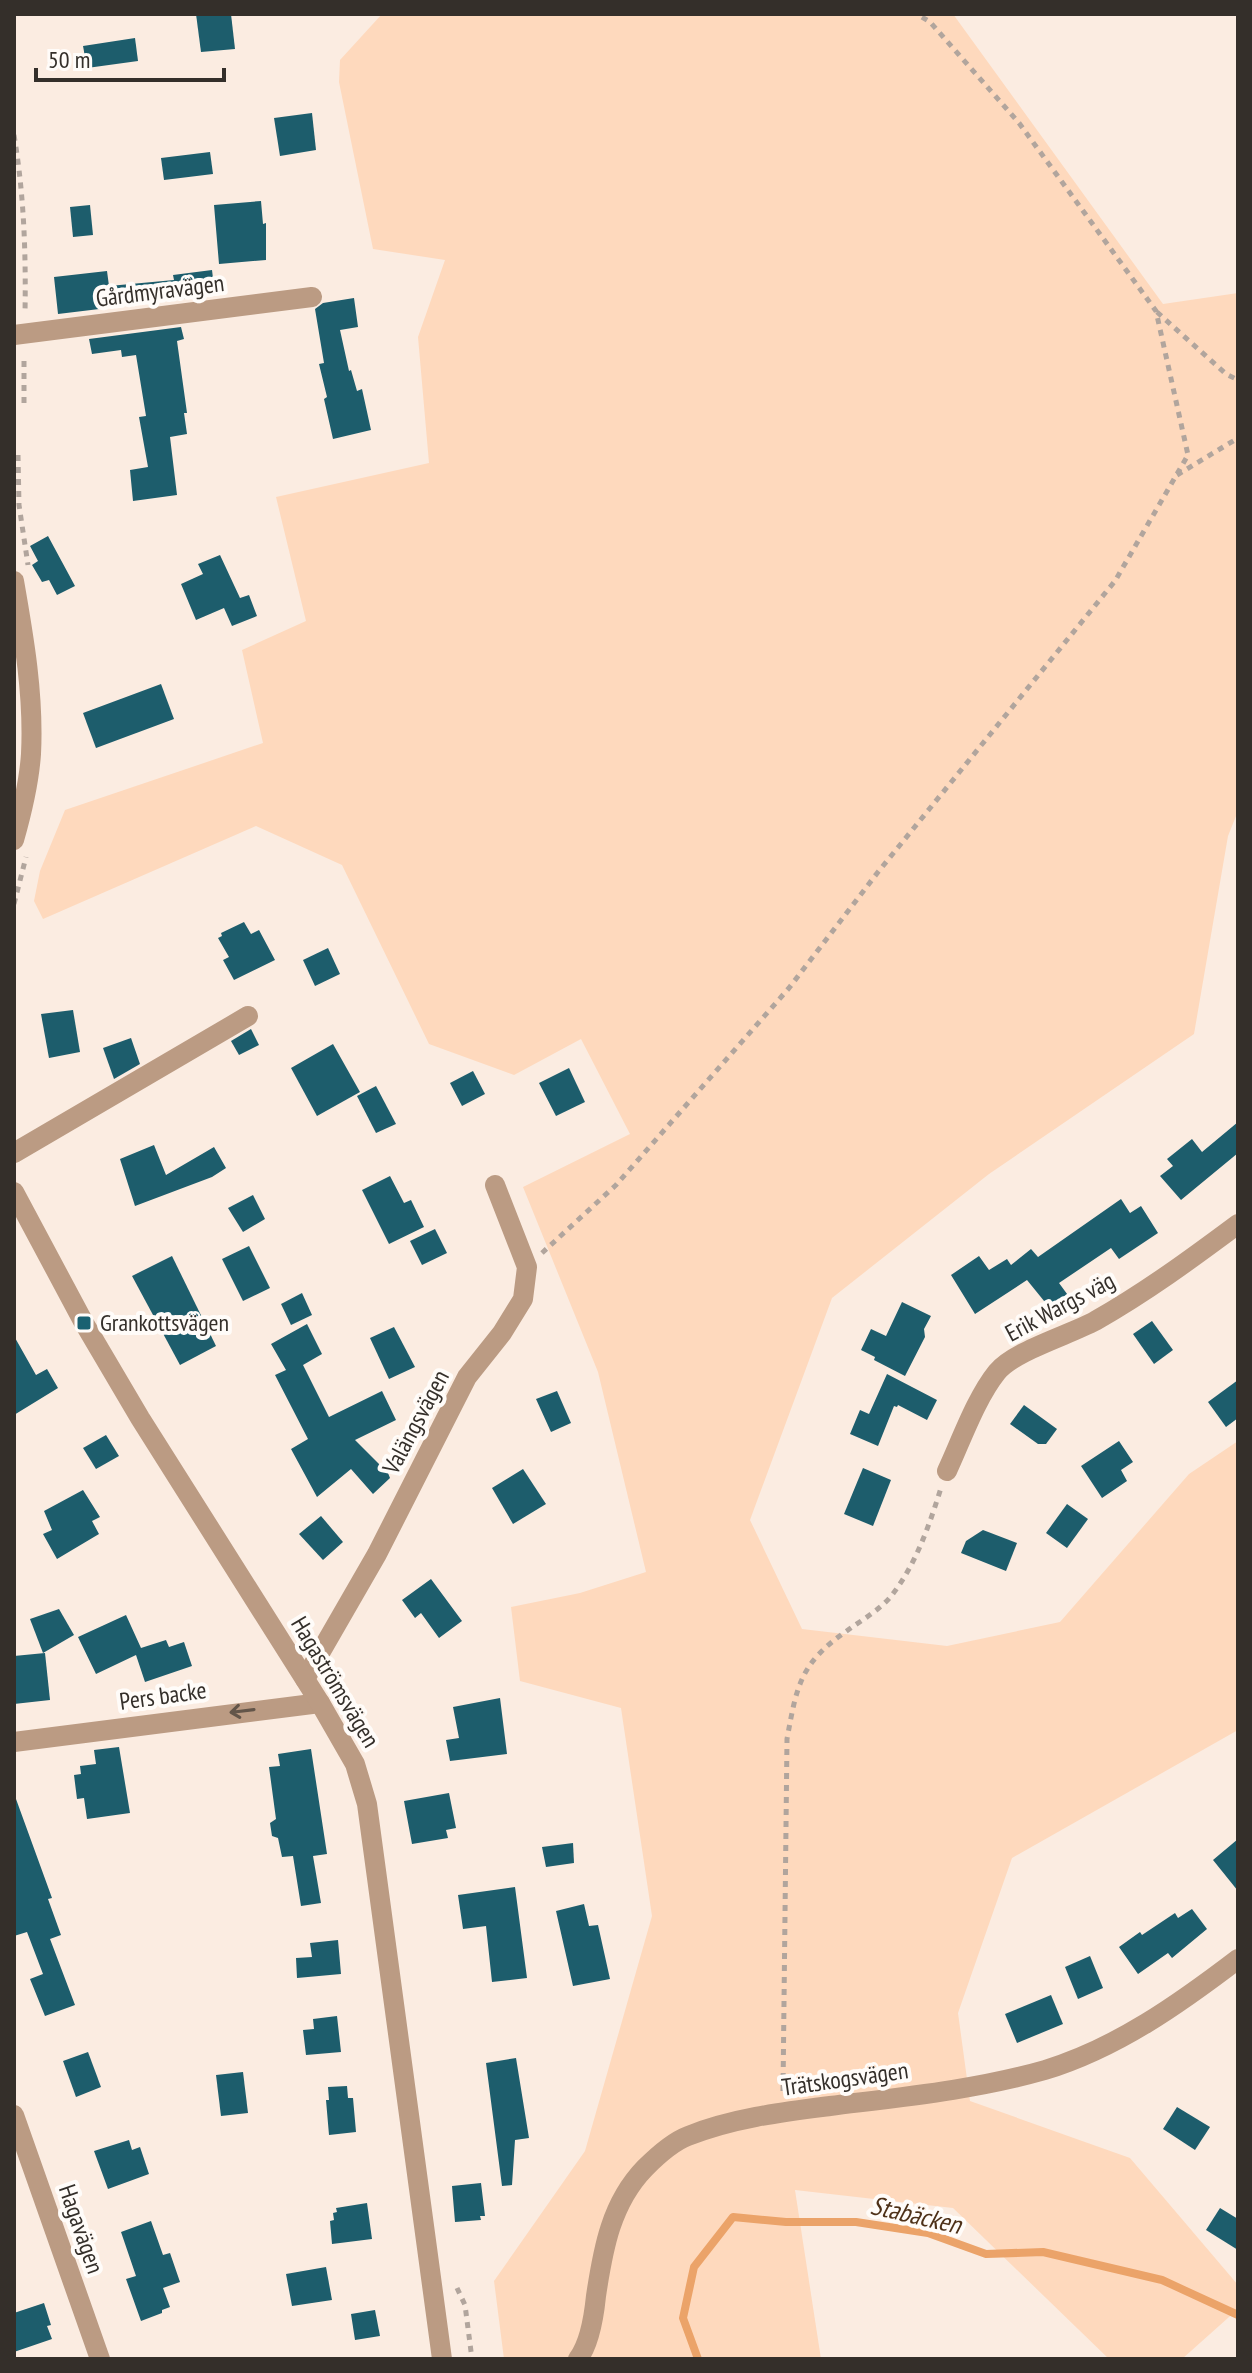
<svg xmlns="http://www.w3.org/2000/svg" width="1252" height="2373" font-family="'PT Sans Narrow',sans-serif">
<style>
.green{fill:#fed9bd}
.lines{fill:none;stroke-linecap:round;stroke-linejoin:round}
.stream{stroke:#eba369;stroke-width:8}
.building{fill:#1d5d6c}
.path{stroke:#b1a59d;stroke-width:5;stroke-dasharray:6 6;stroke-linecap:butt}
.minor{stroke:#bb9b83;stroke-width:20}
.tertiary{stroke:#bb9b83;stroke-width:20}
.oneway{stroke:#635549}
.poi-dot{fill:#1a6171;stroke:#fffcf9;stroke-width:3}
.labels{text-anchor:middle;stroke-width:8;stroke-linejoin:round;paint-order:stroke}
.street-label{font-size:24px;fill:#342f2a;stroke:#fffcf9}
.poi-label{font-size:24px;fill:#342f2a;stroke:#fffcf9;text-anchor:start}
.water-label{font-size:26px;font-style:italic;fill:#4e3118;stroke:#fffcf9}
</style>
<rect width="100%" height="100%" fill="#fbece1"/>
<polygon class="green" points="382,14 953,14 1163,304 1238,293 1238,811 1228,836 1194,1034 989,1174 832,1298 750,1520 802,1629 947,1646 1060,1622 1189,1474 1238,1441 1238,1730 1012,1858 958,2013 970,2101 1130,2158 1238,2285 1238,2309 1182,2359 1109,2359 953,2208 795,2190 821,2359 504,2359 494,2281 585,2151 652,1916 621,1708 520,1681 511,1607 580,1593 646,1572 598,1372 523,1187 630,1134 581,1039 514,1075 429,1044 342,865 256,826 43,919 34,901 40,871 65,810 263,743 242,650 306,621 276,497 429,463 418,337 445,260 373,249 339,82 340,60"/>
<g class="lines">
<polyline class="stream" points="698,2359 683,2318 694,2267 733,2217 786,2222 856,2222 928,2233 986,2254 1043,2252 1162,2280 1238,2315"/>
</g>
<g class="building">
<polygon points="196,14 231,14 235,49 201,52"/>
<polygon points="135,38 138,61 87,68 83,46"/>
<polygon points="312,113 316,150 280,156 274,118"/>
<polygon points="210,152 213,174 164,180 161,158"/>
<polygon points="261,201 263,224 266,223 266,260 219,264 214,205"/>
<polygon points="90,205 93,235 73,237 70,207"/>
<polygon points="212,270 215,295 58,314 54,277 107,271 109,286 174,280 173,275"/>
<polygon points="354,298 358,327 340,330 349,371 351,370 357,391 362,389 371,430 333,439 324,399 327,397 319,364 324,363 315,309 323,303"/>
<polygon points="181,327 184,339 177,341 187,413 184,413 187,434 170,437 177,495 133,501 130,470 148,467 139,417 146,416 136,355 122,357 121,350 92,354 89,339"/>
<polygon points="48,536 75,586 57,595 49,580 42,582 32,565 38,561 30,546"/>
<polygon points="220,555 240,598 249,595 257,616 232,626 224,608 196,620 181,584 203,574 198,564"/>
<polygon points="161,684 174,719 96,748 83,713"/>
<polygon points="244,922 251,934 259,930 275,960 234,980 223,960 229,957 218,938 222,936 221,933"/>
<polygon points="328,948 340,974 315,986 303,960"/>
<polygon points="73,1010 80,1052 49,1058 41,1014"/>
<polygon points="251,1029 259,1045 239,1055 231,1041"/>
<polygon points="131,1038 140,1064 114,1079 103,1048"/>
<polygon points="333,1044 360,1092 317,1116 291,1068"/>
<polygon points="569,1068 585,1102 556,1116 539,1083"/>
<polygon points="473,1071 485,1094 462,1106 450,1083"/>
<polygon points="376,1086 396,1124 376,1133 357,1096"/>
<polygon points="1238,1122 1238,1153 1181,1200 1160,1176 1173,1166 1167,1159 1192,1139 1202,1152"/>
<polygon points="154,1145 166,1175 214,1147 226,1168 212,1177 135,1206 120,1159"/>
<polygon points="390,1176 404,1203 411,1200 424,1227 389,1244 362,1190"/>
<polygon points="253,1195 265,1219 243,1232 228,1208"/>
<polygon points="1121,1199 1130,1213 1141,1206 1158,1233 1119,1259 1111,1248 1059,1283 1070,1298 1053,1312 1027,1280 975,1314 951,1275 979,1256 989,1270 1007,1259 1011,1265 1031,1249 1038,1257"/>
<polygon points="435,1229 447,1253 422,1265 410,1241"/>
<polygon points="249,1246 270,1288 243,1301 222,1259"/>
<polygon points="172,1256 216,1346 180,1365 132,1276"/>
<polygon points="302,1293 312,1315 291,1325 281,1304"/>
<polygon points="902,1302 931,1316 924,1329 925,1337 905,1376 874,1360 875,1357 861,1350 871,1329 886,1336"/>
<polygon points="1152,1321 1173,1350 1154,1364 1133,1334"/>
<polygon points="307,1324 322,1354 303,1365 329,1417 382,1391 396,1420 355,1440 388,1473 390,1478 373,1494 351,1469 317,1497 291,1449 308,1439 275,1375 286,1370 271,1344"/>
<polygon points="394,1327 415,1367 389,1379 370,1338"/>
<polygon points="14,1336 36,1375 47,1369 58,1388 14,1415"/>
<polygon points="887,1374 937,1400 927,1420 898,1405 897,1407 894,1406 878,1446 850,1434 860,1410 869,1414"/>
<polygon points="1238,1380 1238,1418 1226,1427 1208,1402"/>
<polygon points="557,1391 571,1423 551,1432 536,1399"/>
<polygon points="1024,1405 1057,1429 1046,1444 1038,1444 1010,1424"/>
<polygon points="106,1435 119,1456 96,1469 83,1448"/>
<polygon points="1119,1441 1133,1462 1121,1470 1127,1481 1102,1498 1081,1466"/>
<polygon points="863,1468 891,1480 873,1526 844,1514"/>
<polygon points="523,1469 546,1504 513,1524 492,1488"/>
<polygon points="83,1490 100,1517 92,1521 99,1534 57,1559 43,1534 52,1530 44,1511"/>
<polygon points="1067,1504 1088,1519 1067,1548 1046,1533"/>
<polygon points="321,1516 343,1542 323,1560 299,1534"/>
<polygon points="983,1530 1017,1543 1006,1571 961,1553 966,1541"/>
<polygon points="431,1579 462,1621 439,1638 421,1613 415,1618 402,1600"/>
<polygon points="59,1609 74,1635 43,1653 30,1619"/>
<polygon points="126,1615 141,1648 166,1640 169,1647 184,1642 192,1666 145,1682 136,1655 96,1674 78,1637"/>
<polygon points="45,1653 50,1700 14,1704 14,1656"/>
<polygon points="500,1698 507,1754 450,1761 446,1740 459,1738 453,1707"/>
<polygon points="119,1747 130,1813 87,1819 84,1798 77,1799 74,1775 81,1774 80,1766 96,1764 94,1750"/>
<polygon points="311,1749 327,1854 313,1856 321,1903 301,1906 293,1856 282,1857 278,1838 272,1836 270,1823 276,1819 269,1767 280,1766 278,1754"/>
<polygon points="449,1793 456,1828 446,1830 448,1838 412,1844 404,1801"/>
<polygon points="14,1799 16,1799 52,1898 48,1899 61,1935 50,1939 75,2005 45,2016 30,1979 43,1974 27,1932 14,1936"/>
<polygon points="1238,1839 1238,1891 1213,1860"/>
<polygon points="573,1843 574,1863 546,1867 542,1847"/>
<polygon points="515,1887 527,1978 492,1982 486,1926 463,1929 458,1895"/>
<polygon points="584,1904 589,1926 598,1925 610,1979 573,1986 556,1911"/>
<polygon points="1192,1909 1207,1929 1172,1958 1168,1953 1138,1974 1119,1947 1140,1932 1142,1935 1175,1913 1178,1918"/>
<polygon points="338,1940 341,1974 297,1978 296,1958 312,1957 310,1943"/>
<polygon points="1090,1956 1103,1988 1078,1999 1065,1967"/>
<polygon points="1051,1995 1063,2024 1017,2043 1005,2014"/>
<polygon points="337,2016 341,2052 306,2055 303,2030 314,2029 313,2019"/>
<polygon points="88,2052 101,2087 76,2097 63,2061"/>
<polygon points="516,2058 529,2138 515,2140 512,2185 502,2186 486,2063"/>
<polygon points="243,2072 248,2113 221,2116 216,2075"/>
<polygon points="347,2086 348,2098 353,2098 356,2132 329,2135 326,2100 329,2100 328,2087"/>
<polygon points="1177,2107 1210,2127 1195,2150 1163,2129"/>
<polygon points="129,2140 132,2150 140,2147 149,2174 108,2189 94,2151"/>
<polygon points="481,2183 485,2216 480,2216 481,2220 455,2222 452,2186"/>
<polygon points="367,2203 372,2239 332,2244 330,2221 334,2220 333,2213 337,2212 336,2208"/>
<polygon points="1220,2208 1238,2219 1238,2250 1206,2230"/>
<polygon points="151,2221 163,2255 170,2253 180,2282 163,2288 170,2307 162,2310 162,2313 141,2321 126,2279 136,2276 121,2232"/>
<polygon points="326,2267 332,2300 292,2306 286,2274"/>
<polygon points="44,2303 51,2325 47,2326 52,2339 14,2352 14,2313"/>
<polygon points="375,2310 380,2336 355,2340 351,2314"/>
</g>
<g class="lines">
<g class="path">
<path d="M14 135C24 194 26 253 25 313"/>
<polyline points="1157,312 1226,374 1238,380"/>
<polyline points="24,403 24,355"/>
<polyline points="18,455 19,505 28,565"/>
<polyline points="1177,475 1238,438"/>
<polyline points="14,904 26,857"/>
<polyline points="542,1253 616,1185 789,988 878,872 1115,581 1188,455 1156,311 1019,123 930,22 917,14"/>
<path d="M783 2091 787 1739C797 1685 800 1663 848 1630 862 1620 881 1609 892 1595 916 1564 929 1526 941 1488"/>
<polyline points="457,2288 465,2305 472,2359"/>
</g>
<g class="minor">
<polyline points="14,335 312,297"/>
<polyline points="14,1153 248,1016"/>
<path d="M947 1471C961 1441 976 1398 997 1372 1014 1351 1069 1335 1095 1321 1146 1292 1191 1259 1238 1224"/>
<polyline points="305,1679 377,1554 467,1377 502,1333 523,1299 527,1267 495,1185"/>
<polyline points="14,1742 320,1703"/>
<polyline points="14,2115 100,2359"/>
<path d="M578 2359C590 2343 594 2316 596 2296 603 2249 611 2203 645 2168 657 2156 672 2142 688 2136 733 2118 783 2112 830 2106 902 2097 975 2090 1045 2070 1117 2048 1179 2004 1238 1959"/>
</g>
<g class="tertiary">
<path d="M14 581C24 638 34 696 31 754 29 783 22 812 14 840"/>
<polyline points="14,1192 84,1323 140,1418 320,1703 355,1764 367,1804 442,2359"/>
</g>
</g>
<defs><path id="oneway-shaft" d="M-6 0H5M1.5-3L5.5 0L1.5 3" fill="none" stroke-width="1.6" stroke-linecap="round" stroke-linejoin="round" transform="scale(2)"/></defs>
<use class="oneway" href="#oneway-shaft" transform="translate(242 1711) rotate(173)"/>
<rect class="poi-dot" x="76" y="1315" width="16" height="16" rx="4"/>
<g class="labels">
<g class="street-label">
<text transform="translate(160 291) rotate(-7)" y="8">Gårdmyravägen</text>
<text transform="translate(1060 1307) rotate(-28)" y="8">Erik Wargs väg</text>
<text transform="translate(416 1422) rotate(-62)" y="8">Valängsvägen</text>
<text transform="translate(335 1682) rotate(59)" y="8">Hagaströmsvägen</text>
<text transform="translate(163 1696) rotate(-8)" y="8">Pers backe</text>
<text transform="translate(845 2079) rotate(-8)" y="8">Trätskogsvägen</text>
<text transform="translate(81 2229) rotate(71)" y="8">Hagavägen</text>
</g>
<g class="poi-label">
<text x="100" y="1331">Grankottsvägen</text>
</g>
<g class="water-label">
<text transform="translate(916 2215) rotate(13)" y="9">Stabäcken</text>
</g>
</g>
<rect width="1252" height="2373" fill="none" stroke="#342f2a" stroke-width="32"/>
<path d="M36 68v12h188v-12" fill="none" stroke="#342f2a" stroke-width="4"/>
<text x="48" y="68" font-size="24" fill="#342f2a" stroke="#fffcf9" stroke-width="6" paint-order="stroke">50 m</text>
</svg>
